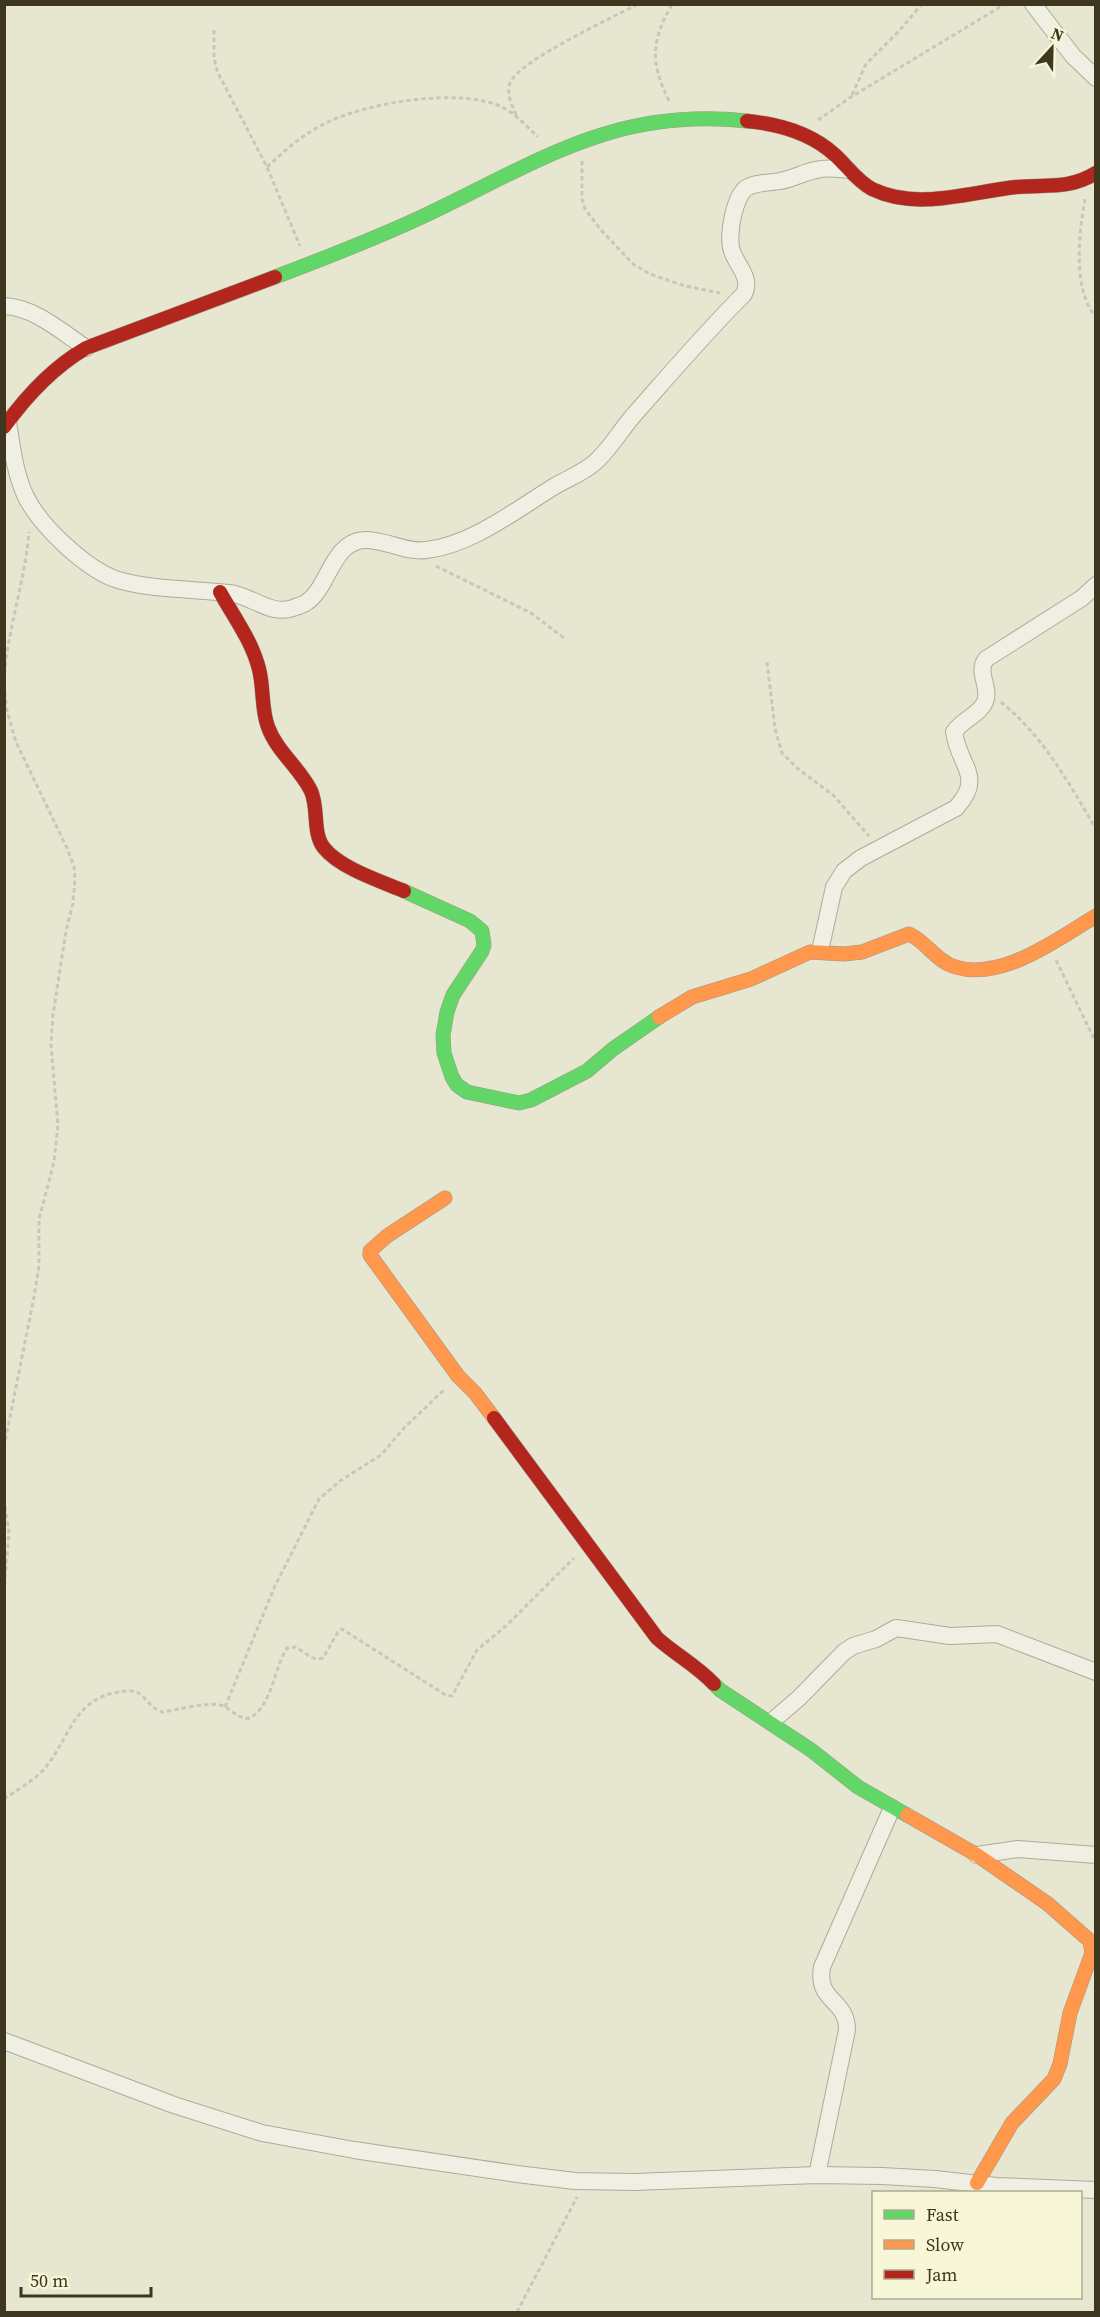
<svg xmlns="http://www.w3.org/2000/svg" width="1100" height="2317" font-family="'Source Serif 4',serif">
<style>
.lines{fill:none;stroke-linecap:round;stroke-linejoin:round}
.street-casing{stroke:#adab99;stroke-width:18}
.fast-casing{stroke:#9c9b8a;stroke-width:15}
.slow-casing{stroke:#9c9b8a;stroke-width:15}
.jam-casing{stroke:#9c9b8a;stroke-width:15}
.path{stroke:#c8c7b9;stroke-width:3;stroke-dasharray:4.5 3;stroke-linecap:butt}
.street{stroke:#efefe3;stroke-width:16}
.fast{stroke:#63d668;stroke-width:14}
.slow{stroke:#ff974d;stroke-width:14}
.jam{stroke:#b3261e;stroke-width:14}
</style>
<rect width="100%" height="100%" fill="#e7e7d1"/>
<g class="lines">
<defs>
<g id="street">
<polyline points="1033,4 1073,56 1096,78"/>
<path d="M4 306C34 307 62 332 86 348"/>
<path d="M8 422C12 447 15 474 26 497 41 527 87 570 118 580 154 590 192 589 229 593 251 595 270 616 293 608 298 606 303 605 307 602 329 587 332 542 364 540 385 539 405 553 426 550 472 545 517 509 555 486 567 479 582 473 593 464 609 451 620 431 633 416 670 374 705 333 744 294 752 278 737 266 732 251 727 237 734 194 748 187 758 182 770 183 780 181 793 179 804 172 816 170 827 167 837 169 848 170"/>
<path d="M820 951 834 887 844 871 861 858 956 808C985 776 959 767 954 732 962 720 980 714 985 702 991 687 976 673 986 659L1082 598 1096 585"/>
<polyline points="771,1722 799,1698 844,1652 853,1646 876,1639 896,1628 950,1636 997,1634 1096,1672"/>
<polyline points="977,1855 1018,1849 1096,1855"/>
<polyline points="4,2041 174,2105 262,2133 354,2150 517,2174 575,2181 635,2182 817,2175 882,2176 935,2179 996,2186 1096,2190"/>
<path d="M817 2175 847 2030C847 1998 816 2003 822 1967L892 1808"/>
</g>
<g id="fast">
<path d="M275 277C328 257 380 237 430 213 541 160 617 107 747 121"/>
<polyline points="404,891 470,921 482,931 484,945 482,951 453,995 447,1012 443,1035 444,1053 452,1077 457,1085 467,1092 519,1103 531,1100 587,1071 613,1049 659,1017"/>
<polyline points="714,1684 720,1690 811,1750 858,1787 907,1815"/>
</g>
<g id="slow">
<path d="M659 1017 692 997 751 979 810 952 844 954 862 952 909 934C925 941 934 958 950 965 998 985 1057 939 1096 916"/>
<polyline points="445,1198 387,1236 370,1251 370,1255 458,1376 475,1393 494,1418"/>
<polyline points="907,1815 977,1855 1048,1904 1090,1941 1092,1953 1070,2013 1060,2064 1054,2079 1012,2123 977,2183"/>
</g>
<g id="jam">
<path d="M747 121C778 124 811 133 835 155 847 166 857 181 872 189 917 211 970 192 1016 187 1047 184 1068 190 1096 173"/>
<path d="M4 427C27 395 52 368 86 348L275 277"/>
<path d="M220 592C234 617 252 641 259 669 264 688 261 709 268 727 277 752 300 768 311 791 319 809 312 833 324 848 340 868 380 881 404 891"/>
<path d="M494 1418 657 1638C676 1655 696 1665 714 1684"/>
</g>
</defs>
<use href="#street" class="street-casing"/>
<use href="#fast" class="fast-casing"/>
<use href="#slow" class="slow-casing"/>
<use href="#jam" class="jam-casing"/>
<g class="path">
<polyline points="214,30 214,58 217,71 267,167 300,246"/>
<polyline points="852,95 866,64 899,31 922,4"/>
<path d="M669 101C650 62 651 42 672 4"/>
<path d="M516 115C512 105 506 94 510 83 518 61 614 17 638 4"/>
<polyline points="818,120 851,97 1005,4"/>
<polyline points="582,161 582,199 585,209 601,230 633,264 650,274 685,286 720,293"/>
<path d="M267 167C284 151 301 136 322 125 362 103 462 86 504 108 517 115 527 127 538 137"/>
<path d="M1085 199C1079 232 1072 290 1096 317"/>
<polyline points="436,566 531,613 564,638"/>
<polyline points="767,662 775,729 782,753 797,768 833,795 869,836"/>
<path d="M4 681C7 630 25 582 29 532"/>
<polyline points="4,685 7,711 16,742 66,846 74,866 75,879 73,903 66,931 53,1015 51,1045 58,1125 54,1162 39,1219 39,1266 34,1297 4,1447"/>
<path d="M1001 702C1043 736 1069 783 1096 829"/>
<polyline points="1056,960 1096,1043"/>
<polyline points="4,1499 9,1533 4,1592"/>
<polyline points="225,1707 275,1586 319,1499 340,1481 381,1455 404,1428 445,1389"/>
<path d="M4 1799C17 1790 35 1780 45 1768 70 1738 73 1699 119 1692 124 1691 131 1690 137 1692 146 1697 151 1709 162 1712 177 1710 206 1702 220 1705 232 1708 237 1720 250 1718 273 1704 273 1670 287 1648L295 1647C304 1651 312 1662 323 1658L338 1632 342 1629 444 1694 452 1696 477 1650 507 1625 574 1558"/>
<polyline points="517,2312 577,2197"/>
</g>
<use href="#street" class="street"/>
<use href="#fast" class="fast"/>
<use href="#slow" class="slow"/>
<use href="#jam" class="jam"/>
</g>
<rect width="1100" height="2317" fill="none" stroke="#3d3720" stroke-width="12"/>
<rect x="872" y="2191" width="210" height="108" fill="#f7f7d8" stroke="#adaa8e" stroke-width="1.5"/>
<rect x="884" y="2210" width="30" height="9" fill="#63d668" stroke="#adaa8e" stroke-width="1.5"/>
<text x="926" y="2221" font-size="18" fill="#3d3720">Fast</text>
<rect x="884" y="2240" width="30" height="9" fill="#ff974d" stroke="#adaa8e" stroke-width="1.5"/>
<text x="926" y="2251" font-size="18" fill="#3d3720">Slow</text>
<rect x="884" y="2270" width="30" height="9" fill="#b3261e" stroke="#adaa8e" stroke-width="1.5"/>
<text x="926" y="2281" font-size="18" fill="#3d3720">Jam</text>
<g transform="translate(1052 48) rotate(22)" stroke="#f7f7d8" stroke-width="4.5" paint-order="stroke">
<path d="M0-4.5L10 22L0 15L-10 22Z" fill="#3d3720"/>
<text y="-9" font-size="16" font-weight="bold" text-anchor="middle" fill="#3d3720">N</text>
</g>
<path d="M21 2287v9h130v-9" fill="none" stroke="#3d3720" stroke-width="3"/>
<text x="30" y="2287" font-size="18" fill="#3d3720" stroke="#f7f7d8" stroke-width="4.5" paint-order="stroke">50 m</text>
</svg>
